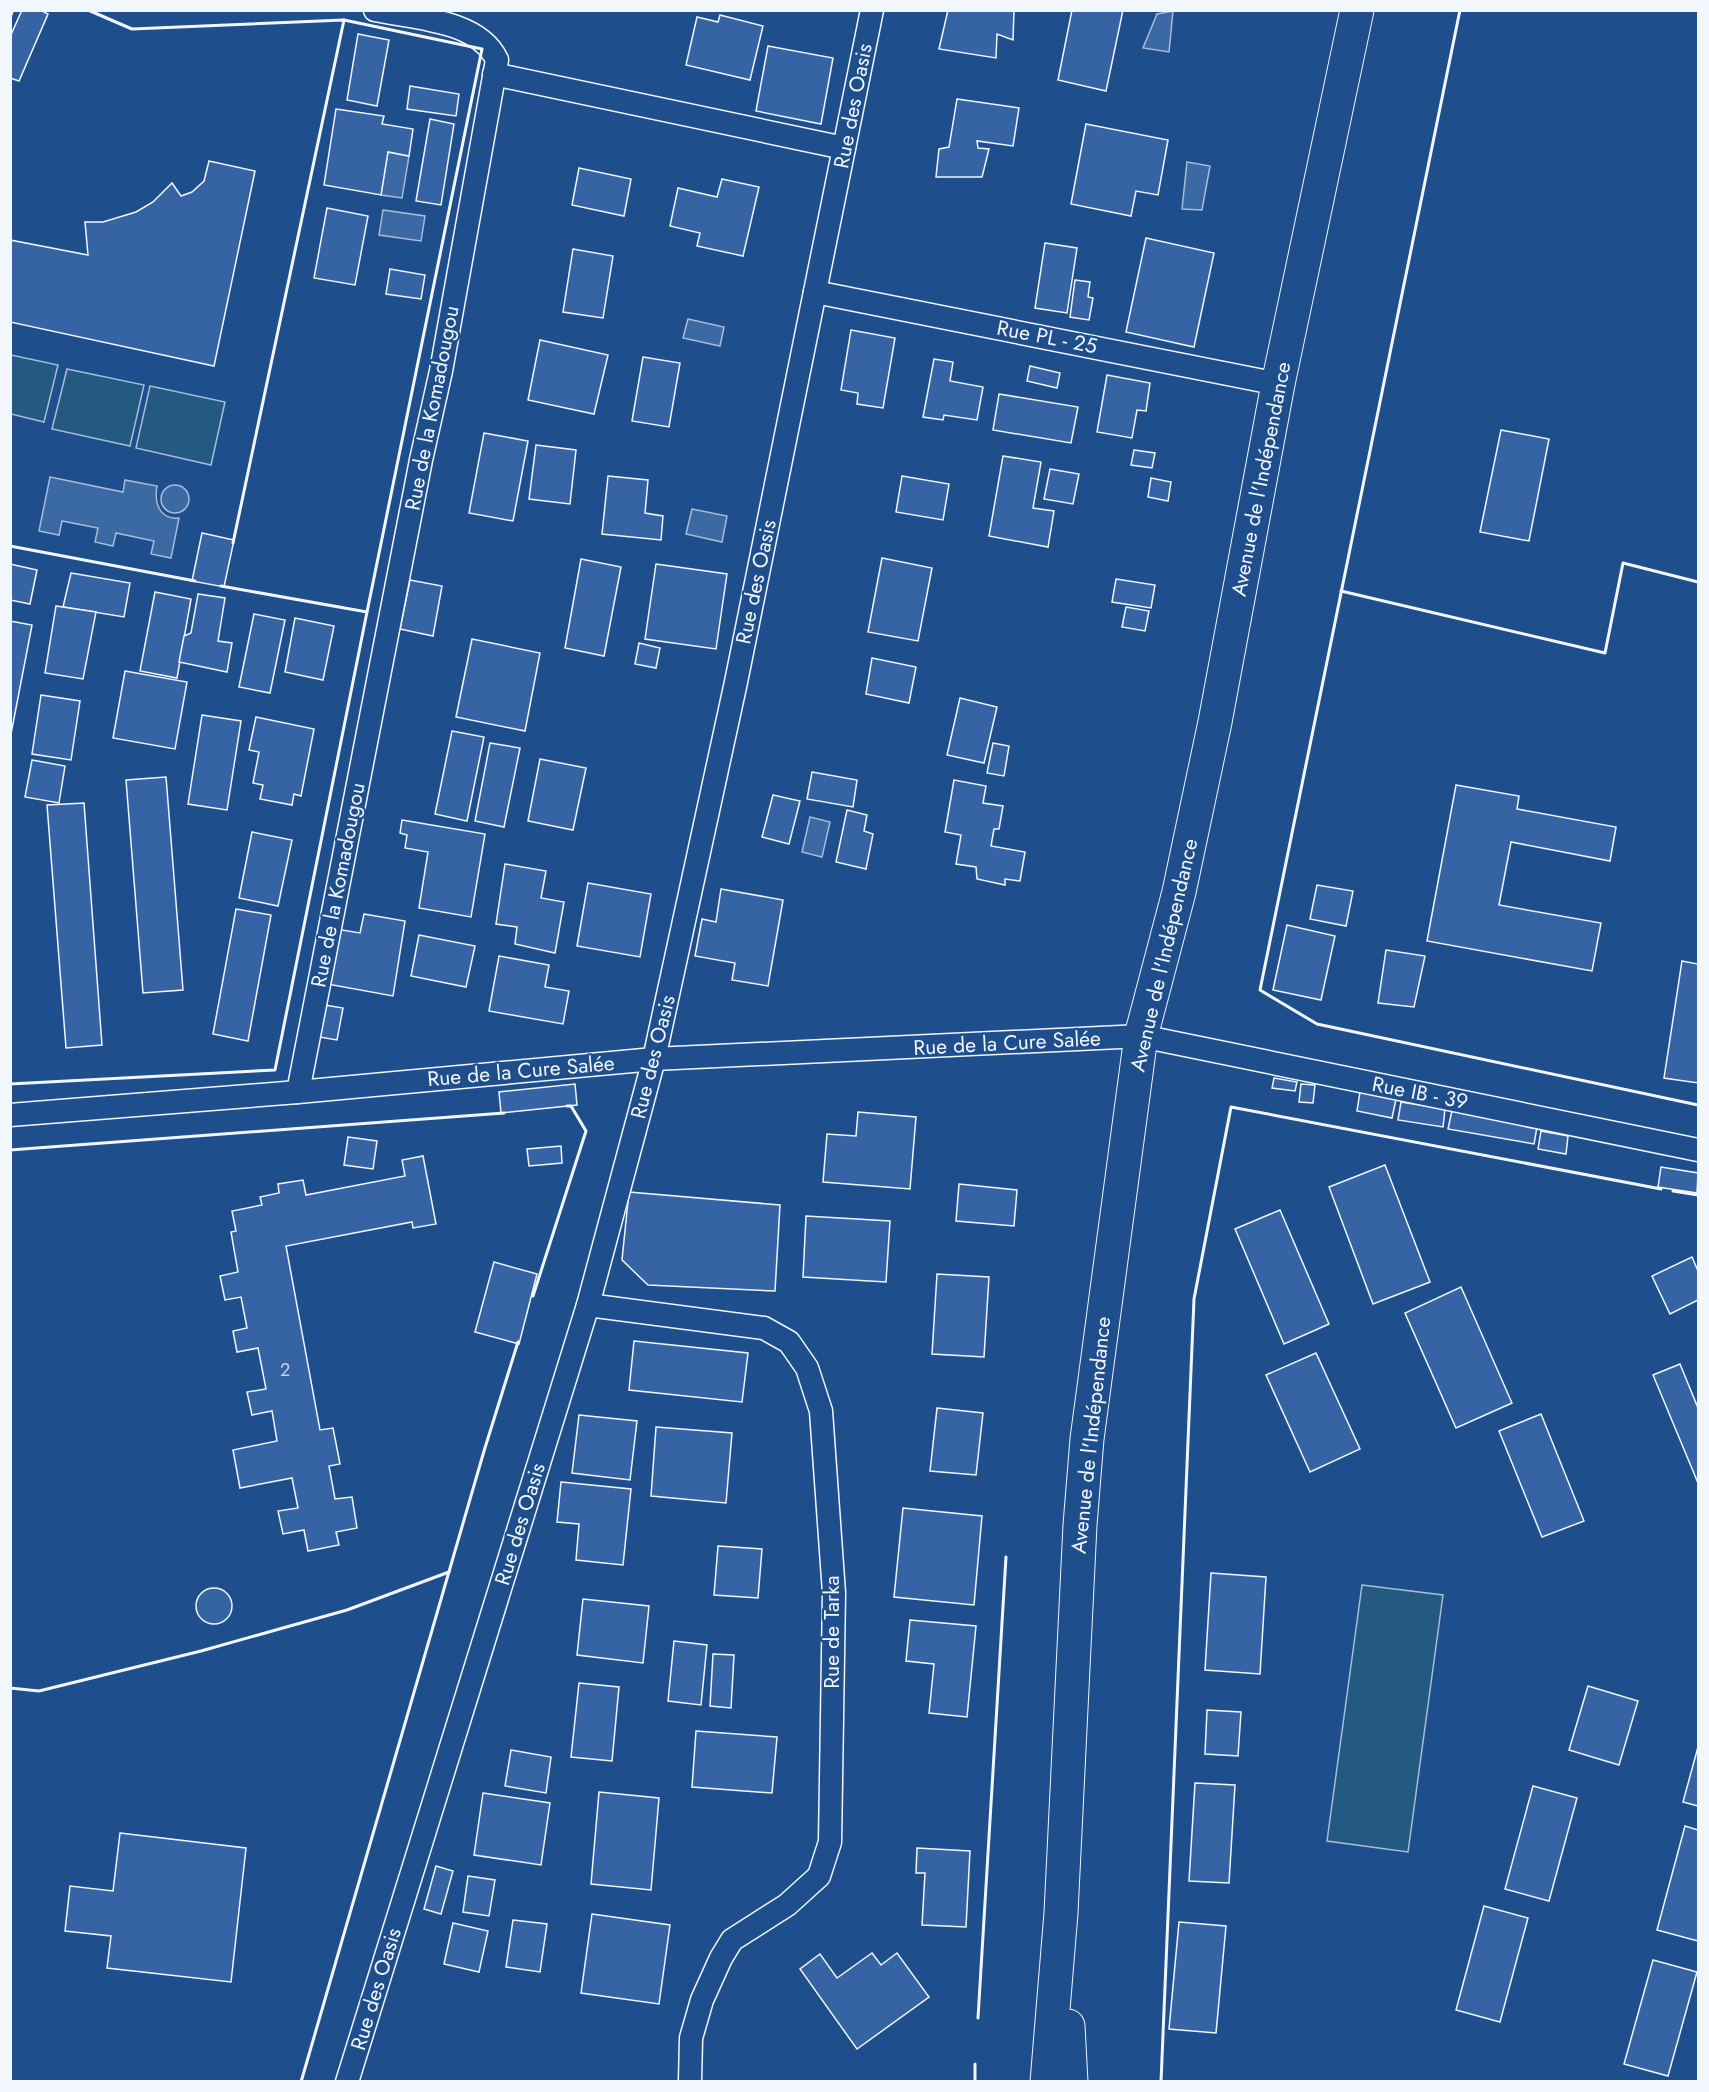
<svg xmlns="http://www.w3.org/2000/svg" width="1709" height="2092" font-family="Jost,sans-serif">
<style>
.green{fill:#245a82;stroke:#a8bbd7;stroke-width:1.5}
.water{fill:#3b69a3;stroke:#a8bbd7;stroke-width:1.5}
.building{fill:#3563a3;stroke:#f2f6ff;stroke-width:1.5}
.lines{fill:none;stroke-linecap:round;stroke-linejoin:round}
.minor-casing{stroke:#f2f6ff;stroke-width:25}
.trunk-casing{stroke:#f2f6ff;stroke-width:35}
.minor{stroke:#1f4e8c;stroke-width:22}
.trunk{stroke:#1f4e8c;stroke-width:33}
.wall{stroke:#f2f6ff;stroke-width:3}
.labels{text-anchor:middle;stroke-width:4.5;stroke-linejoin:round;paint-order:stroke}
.number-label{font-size:18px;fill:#c3d1e8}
.street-label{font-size:21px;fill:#f2f6ff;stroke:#1f4e8c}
</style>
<rect width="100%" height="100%" fill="#1f4e8c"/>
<g class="green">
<polygon points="11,355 58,365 44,422 11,414"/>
<polygon points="67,369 144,385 130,446 52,429"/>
<polygon points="150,386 225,402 211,465 136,448"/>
<polygon points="1362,1585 1443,1595 1408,1852 1327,1841"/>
</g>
<g class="water">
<polygon points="1173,11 1169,52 1143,48 1157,14"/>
<polygon points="388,152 409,156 402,198 381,195"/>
<polygon points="1187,162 1210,166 1202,210 1182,209"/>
<polygon points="383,210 425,216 421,241 379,235"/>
<polygon points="688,319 724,327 720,346 683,338"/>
<path d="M50 477 123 492 125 480 157 486C154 502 159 520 179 518L171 558 151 554 154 541 116 533 113 546 95 542 98 528 62 521 59 535 39 531Z"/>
<circle cx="175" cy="499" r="14"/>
<polygon points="692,509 727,516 722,542 686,534"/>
<polygon points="810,817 830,822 822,857 802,852"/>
</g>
<g class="building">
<polygon points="22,10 40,10 48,14 19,81 10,78 10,37"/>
<polygon points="948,10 1014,10 1013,40 997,34 996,58 939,49"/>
<polygon points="1072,10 1123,10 1106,91 1058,80"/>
<polygon points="720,15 763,26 750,80 686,65 697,17 718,22"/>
<polygon points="358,34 389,40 377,106 347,100"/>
<polygon points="768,46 833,58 821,124 756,111"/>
<polygon points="410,86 459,94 456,116 407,109"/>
<polygon points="957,99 1019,108 1013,146 977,141 978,148 989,149 982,177 936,177 939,149 949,147"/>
<polygon points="336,109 384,116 382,124 413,129 409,156 388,152 381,195 324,185"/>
<polygon points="430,119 454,124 441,205 416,201"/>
<polygon points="1086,124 1168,140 1158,195 1136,191 1131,216 1071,204"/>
<polygon points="209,161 255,171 214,366 10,322 10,240 88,255 85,222 103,222 136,212 153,202 172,183 181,196 192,192 204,181"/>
<polygon points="579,168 631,179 624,216 572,205"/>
<polygon points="722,179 759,187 743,256 697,246 700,233 670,226 678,188 717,197"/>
<polygon points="327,208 368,216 355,285 314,278"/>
<polygon points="1146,238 1214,253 1194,347 1126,332"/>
<polygon points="1045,243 1077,248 1067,313 1035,308"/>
<polygon points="573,249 613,256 603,318 563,312"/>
<polygon points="390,269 425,275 421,299 386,294"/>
<polygon points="1075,280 1090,282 1088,297 1093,298 1089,320 1070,317"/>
<polygon points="851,330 895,338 883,408 857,404 858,393 841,390"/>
<polygon points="540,340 608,355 594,414 528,400"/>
<polygon points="643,357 680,363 669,427 632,421"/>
<polygon points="934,359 953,362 950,381 983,387 977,420 944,415 943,420 923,417"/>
<polygon points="1030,366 1060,373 1057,388 1027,381"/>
<polygon points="1107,375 1150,383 1146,411 1137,410 1132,438 1097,432"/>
<polygon points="999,394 1078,407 1071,443 993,430"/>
<polygon points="1501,430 1549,439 1529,541 1480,532"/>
<polygon points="484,433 528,441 513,521 469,513"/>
<polygon points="536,445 576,450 570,504 529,499"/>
<polygon points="1134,450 1155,453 1152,468 1131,465"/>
<polygon points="1003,456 1041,462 1033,508 1054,511 1048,547 989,536"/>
<polygon points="1050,469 1079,474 1073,504 1044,499"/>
<polygon points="608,476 648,480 645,513 663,516 661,540 602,534"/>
<polygon points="902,476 949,484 943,520 896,512"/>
<polygon points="1151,478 1171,482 1168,501 1148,497"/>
<polygon points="202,533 234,540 224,587 192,581"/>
<polygon points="882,558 932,568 918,641 868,632"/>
<polygon points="581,559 621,567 604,656 565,648"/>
<polygon points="10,564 37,570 30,604 10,600"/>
<polygon points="656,564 727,574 716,649 645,639"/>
<polygon points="71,573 130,583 124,617 63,607"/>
<polygon points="1116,579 1155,585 1151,608 1112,602"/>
<polygon points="410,580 442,586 433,636 400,629"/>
<polygon points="155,592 191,599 177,678 140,671"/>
<polygon points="198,594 225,598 218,641 232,643 227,672 179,662 184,636 191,633"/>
<polygon points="56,606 96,612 83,679 45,673"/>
<polygon points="1126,607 1149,611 1145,631 1122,627"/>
<polygon points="254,614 285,620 270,693 239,687"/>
<polygon points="295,618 334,626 323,680 285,672"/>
<polygon points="10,621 32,625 11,734 10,734"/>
<polygon points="472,639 540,653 525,731 456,717"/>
<polygon points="639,643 660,648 656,668 635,664"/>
<polygon points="872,658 916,667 909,703 866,694"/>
<polygon points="125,671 187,682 175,749 113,738"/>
<polygon points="41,695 80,701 71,760 32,754"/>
<polygon points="960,698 997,707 984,763 947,755"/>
<polygon points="202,715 241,721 227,810 188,804"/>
<polygon points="256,717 314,729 301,796 294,794 292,805 260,799 263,785 253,783 259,752 249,750"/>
<polygon points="452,731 484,737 467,821 435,814"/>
<polygon points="490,743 520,748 504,827 475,821"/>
<polygon points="993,743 1009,746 1004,776 987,773"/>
<polygon points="540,759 586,768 573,830 528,821"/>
<polygon points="32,760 65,766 59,803 25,797"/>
<polygon points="812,772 857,780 853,807 807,799"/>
<polygon points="166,777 183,990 143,993 126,780"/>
<polygon points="954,780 986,786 983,803 1003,806 999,829 994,829 991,846 1025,852 1020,881 1005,879 1005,885 977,879 976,867 956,864 961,835 945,832"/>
<polygon points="1456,785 1519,796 1517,809 1616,827 1610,861 1511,842 1499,905 1601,923 1592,971 1427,941"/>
<polygon points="773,795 800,801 789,844 762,837"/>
<polygon points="84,803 102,1045 66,1048 47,805"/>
<polygon points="847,810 867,815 864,831 873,834 866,869 836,862"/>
<polygon points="402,820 485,834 471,917 419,908 428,852 405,848 407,835 400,833"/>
<polygon points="252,832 292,840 278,906 239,898"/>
<polygon points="505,864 546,871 541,898 564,902 555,953 515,944 517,927 496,924"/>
<polygon points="588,883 651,894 640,957 577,946"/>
<polygon points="1317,885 1353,891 1346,926 1310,919"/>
<polygon points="721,889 783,900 768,986 732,980 735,963 695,956 702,919 716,922"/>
<polygon points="236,909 271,915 248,1041 213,1034"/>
<polygon points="364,914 405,921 393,996 327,984 336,929 360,933"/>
<polygon points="1287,925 1335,936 1321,1000 1273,990"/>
<polygon points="419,935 475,946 466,987 411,976"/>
<polygon points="1386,950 1425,956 1414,1007 1378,1003"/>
<polygon points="499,956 549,965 545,987 569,991 563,1024 489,1011"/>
<polygon points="1682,961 1698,964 1698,1083 1664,1078"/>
<polygon points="319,1004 343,1008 337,1040 313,1036"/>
<polygon points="1274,1078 1297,1082 1295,1091 1272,1088"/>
<polygon points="575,1084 577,1105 501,1113 499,1092"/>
<polygon points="1301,1084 1315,1085 1313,1103 1299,1102"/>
<polygon points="1360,1092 1396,1099 1392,1118 1357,1111"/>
<polygon points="1454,1101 1539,1116 1534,1144 1448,1129"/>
<polygon points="1401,1102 1445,1109 1443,1127 1398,1120"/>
<polygon points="858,1112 916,1117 910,1189 823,1182 827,1134 856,1136"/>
<polygon points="1541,1131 1568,1136 1566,1154 1538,1149"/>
<polygon points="348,1137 377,1141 373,1169 344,1165"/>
<polygon points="561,1146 562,1163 529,1166 527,1149"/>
<polygon points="423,1156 436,1224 413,1228 412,1222 286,1246 320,1430 333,1428 340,1464 329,1466 335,1499 352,1497 357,1528 336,1532 339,1545 308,1551 304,1530 283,1534 278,1511 298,1508 292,1478 240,1488 233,1450 277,1441 272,1411 252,1415 247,1392 266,1389 258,1348 237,1352 233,1331 247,1328 241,1297 225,1300 220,1276 238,1272 231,1232 236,1231 232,1211 262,1205 260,1197 279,1193 278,1184 303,1180 306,1195 405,1176 402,1160"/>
<polygon points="1385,1165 1430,1282 1373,1304 1329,1187"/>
<polygon points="1661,1167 1698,1173 1697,1193 1658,1187"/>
<polygon points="959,1184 1017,1190 1014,1226 956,1221"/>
<polygon points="629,1192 780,1205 775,1291 648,1285 622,1260"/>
<polygon points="1280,1210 1329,1324 1284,1344 1235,1229"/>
<polygon points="806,1216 890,1221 886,1282 803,1277"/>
<polygon points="1692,1257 1698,1271 1698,1300 1670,1314 1652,1276"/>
<polygon points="494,1262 537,1274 519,1344 475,1332"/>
<polygon points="937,1274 989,1277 984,1357 932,1354"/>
<polygon points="1461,1287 1512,1403 1456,1428 1405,1313"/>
<polygon points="634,1341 748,1353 742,1402 629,1390"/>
<polygon points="1316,1353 1360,1449 1310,1472 1266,1375"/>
<polygon points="1680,1364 1698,1408 1698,1483 1653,1375"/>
<polygon points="937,1408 983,1413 976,1475 930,1471"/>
<polygon points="1541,1414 1584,1521 1542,1537 1499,1431"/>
<polygon points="579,1415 637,1421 630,1480 572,1473"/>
<polygon points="656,1427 732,1433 726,1503 651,1496"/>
<polygon points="561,1482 631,1489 623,1565 576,1560 579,1524 557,1522"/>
<polygon points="903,1508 982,1516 974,1605 894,1597"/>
<polygon points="718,1546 762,1549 758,1598 714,1595"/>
<polygon points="1211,1573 1266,1577 1260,1674 1205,1670"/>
<circle cx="214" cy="1606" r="18"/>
<polygon points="583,1599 649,1606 643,1663 577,1655"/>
<polygon points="910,1620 976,1626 967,1717 929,1713 934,1664 906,1661"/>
<polygon points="674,1641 707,1645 701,1705 668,1701"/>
<polygon points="713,1654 734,1655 731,1708 710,1706"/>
<polygon points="579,1683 619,1687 612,1761 571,1757"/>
<polygon points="1588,1686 1638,1701 1619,1765 1569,1750"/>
<polygon points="1207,1710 1241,1712 1238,1756 1205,1754"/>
<polygon points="696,1731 777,1737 772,1793 692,1787"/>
<polygon points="1698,1747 1698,1806 1683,1802"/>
<polygon points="511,1750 551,1757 546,1793 505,1786"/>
<polygon points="1195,1783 1235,1785 1229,1883 1189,1881"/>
<polygon points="1533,1786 1577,1798 1549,1901 1505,1889"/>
<polygon points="599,1792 659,1798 651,1890 591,1884"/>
<polygon points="483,1793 550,1803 541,1865 474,1855"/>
<polygon points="1685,1826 1698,1830 1698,1941 1657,1930"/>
<polygon points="120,1833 246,1848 231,1982 107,1968 111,1936 65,1931 70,1886 113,1891"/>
<polygon points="917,1848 970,1851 966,1927 922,1925 925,1873 916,1873"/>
<polygon points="436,1866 453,1871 441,1914 424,1909"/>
<polygon points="468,1876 495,1880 489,1916 463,1912"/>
<polygon points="1484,1906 1528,1918 1500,2022 1456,2010"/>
<polygon points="592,1914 670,1925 659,2004 581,1993"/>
<polygon points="513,1920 547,1924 540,1972 506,1967"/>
<polygon points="1179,1922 1226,1926 1216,2033 1169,2029"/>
<polygon points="453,1923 488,1931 479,1972 444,1964"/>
<polygon points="872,1953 881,1965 897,1953 929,1997 857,2049 800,1969 820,1954 837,1978"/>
<polygon points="1653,1960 1697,1972 1668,2076 1624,2064"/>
</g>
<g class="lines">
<defs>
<g id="minor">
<polyline points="494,74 844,148"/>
<polyline points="815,292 1278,384"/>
<path d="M298 1092 421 460 441 371 497 60C479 20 414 18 375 10"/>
<polyline points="10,1115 298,1092 654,1059 1141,1036 1698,1150"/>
<polyline points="588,1305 764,1328 789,1342 807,1368 821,1411 834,1593 830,1842 819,1876 787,1905 732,1940 721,1958 702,2000 691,2038 690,2082"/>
<polyline points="347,2082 588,1305 654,1059 736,682 872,10"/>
</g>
<g id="trunk">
<polyline points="1068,2026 1071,2082"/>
<polyline points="1047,2082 1061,1913 1080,1525 1087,1439 1141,1036 1179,892 1215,722 1278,384 1357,10"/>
</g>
</defs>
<use href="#minor" class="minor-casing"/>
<use href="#trunk" class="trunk-casing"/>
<use href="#minor" class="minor"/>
<use href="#trunk" class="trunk"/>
<g class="wall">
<polyline points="88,10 132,29 344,20 233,543"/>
<polyline points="1460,10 1260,990 1317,1024 1698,1105"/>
<polyline points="10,17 13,10"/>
<polyline points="344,20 482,49 367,612"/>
<polyline points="10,546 195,581"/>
<polyline points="1341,591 1605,653 1623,563 1698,582"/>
<polyline points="10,1084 275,1070 367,612 221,586"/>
<polyline points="10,1150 504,1113"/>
<polyline points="1673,1191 1698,1195"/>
<polyline points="533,1296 586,1131 571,1106 567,1106"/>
<polyline points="10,1688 39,1691 201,1651 347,1610 449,1572"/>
<polyline points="978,2018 1006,1557"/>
<polyline points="301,2082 484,1451 518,1342"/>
<polyline points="975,2082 975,2064"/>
<polyline points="1161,2082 1194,1299 1231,1107 1661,1189"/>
</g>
</g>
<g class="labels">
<g class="number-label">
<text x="285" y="1376">2</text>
</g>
<g class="street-label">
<text transform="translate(853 106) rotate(-79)" y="7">Rue des Oasis</text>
<text transform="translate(1047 337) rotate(11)" y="7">Rue PL - 25</text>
<text transform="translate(432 408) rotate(-79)" y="7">Rue de la Komadougou</text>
<text transform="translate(1261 479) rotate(-79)" y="7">Avenue de l'Indépendance</text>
<text transform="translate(756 582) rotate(-78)" y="7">Rue des Oasis</text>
<text transform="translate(338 885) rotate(-79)" y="7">Rue de la Komadougou</text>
<text transform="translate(1164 955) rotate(-77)" y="7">Avenue de l'Indépendance</text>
<text transform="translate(1007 1043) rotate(-3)" y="7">Rue de la Cure Salée</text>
<text transform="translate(653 1057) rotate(-76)" y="7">Rue des Oasis</text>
<text transform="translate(521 1071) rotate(-5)" y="7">Rue de la Cure Salée</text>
<text transform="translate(1420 1093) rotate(11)" y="7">Rue IB - 39</text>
<text transform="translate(1091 1435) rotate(-84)" y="7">Avenue de l'Indépendance</text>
<text transform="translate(520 1524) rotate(-73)" y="7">Rue des Oasis</text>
<text transform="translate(832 1632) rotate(-90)" y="7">Rue de Tarka</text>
<text transform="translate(376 1989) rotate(-73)" y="7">Rue des Oasis</text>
</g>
</g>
<rect width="1709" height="2092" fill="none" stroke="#f2f6ff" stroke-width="24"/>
</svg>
